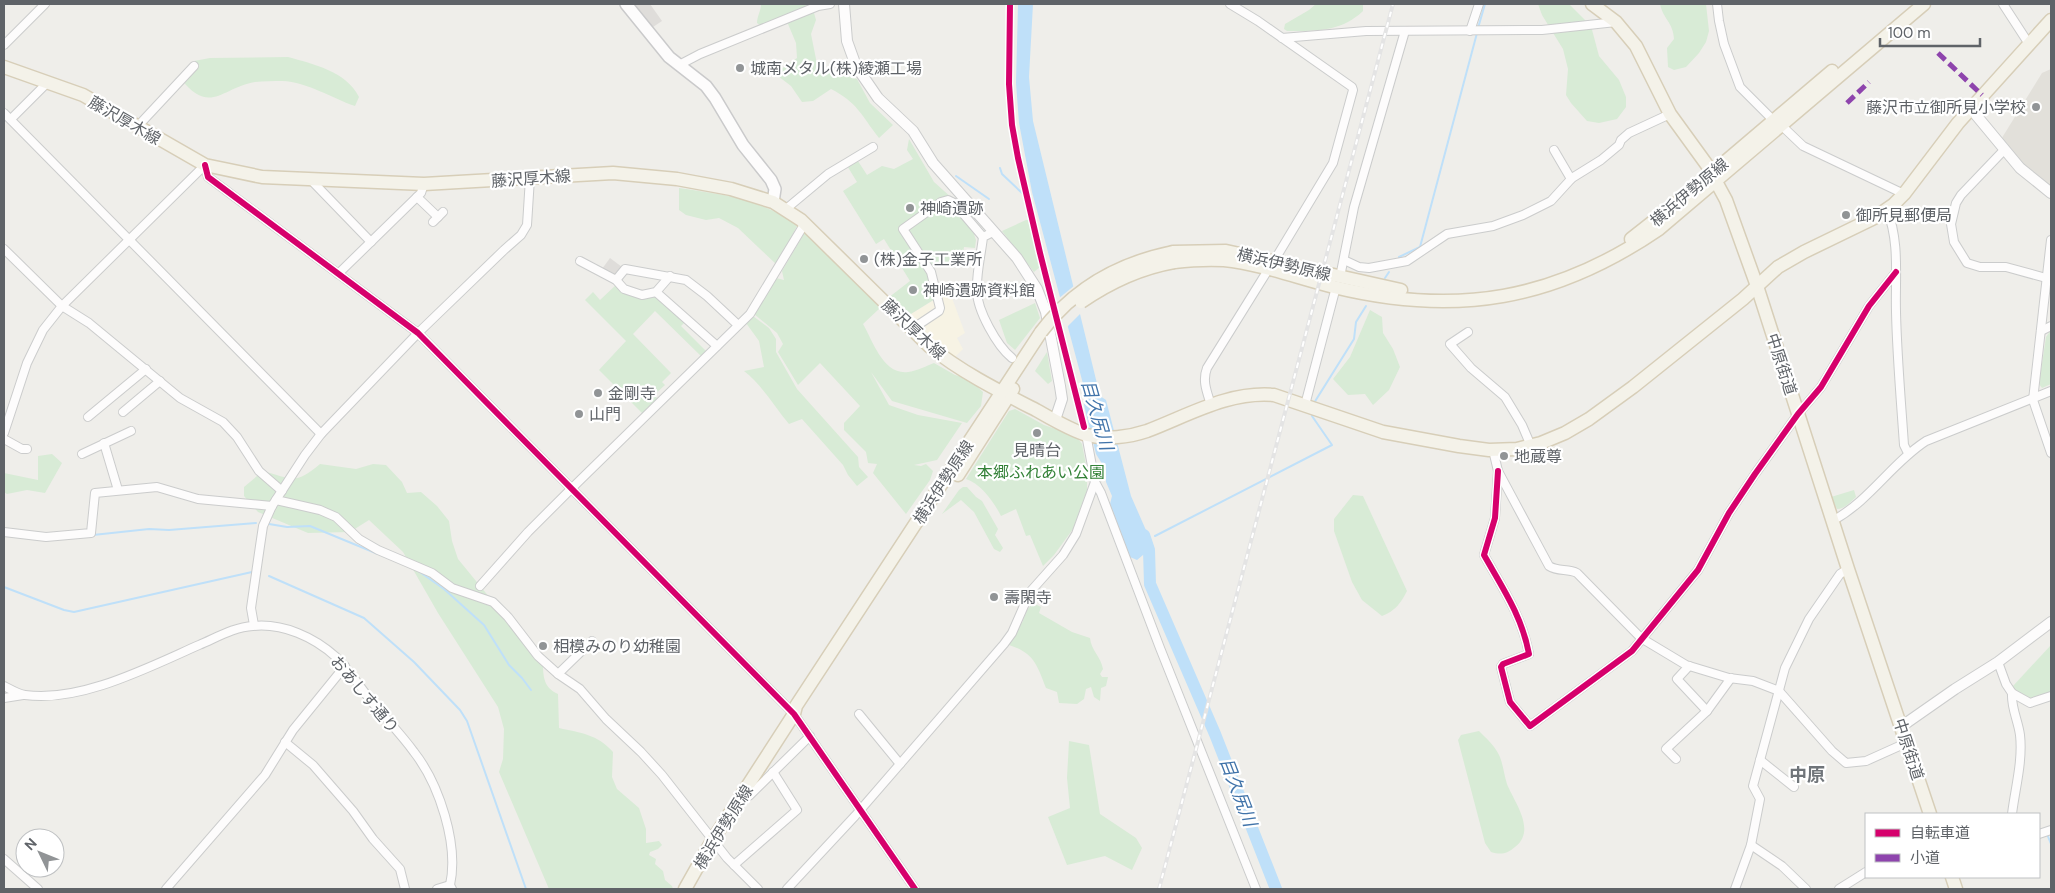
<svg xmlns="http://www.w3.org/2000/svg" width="2055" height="893" font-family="'DM Sans','Noto Sans JP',sans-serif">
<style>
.commercial{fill:#f7f3e4}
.industrial{fill:#dfddda}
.education{fill:#e2e0da}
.green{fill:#d8ebd6}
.water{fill:#bfe0f9}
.pier{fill:#efeeea}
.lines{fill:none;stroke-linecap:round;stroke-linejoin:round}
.stream{stroke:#bfe0f9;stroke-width:2}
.river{stroke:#bfe0f9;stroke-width:12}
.minor-casing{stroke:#cbcccc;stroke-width:10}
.tertiary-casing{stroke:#cbcccc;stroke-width:12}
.secondary-casing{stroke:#cacacb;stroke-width:14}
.primary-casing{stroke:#d7ceb8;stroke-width:15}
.minor{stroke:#fdfcfc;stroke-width:8}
.tertiary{stroke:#fdfcfc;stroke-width:10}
.secondary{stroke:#fdfcfc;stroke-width:11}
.primary{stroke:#f4f2e9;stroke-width:12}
.rail-casing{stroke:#e4e4e4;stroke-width:4}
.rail{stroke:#fff;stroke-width:2;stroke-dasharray:5.5;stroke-linecap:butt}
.primary-bridge-casing{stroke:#d7ceb8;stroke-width:15;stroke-linecap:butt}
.primary-bridge{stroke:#f4f2e9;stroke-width:12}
.quiet{stroke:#8e44ad;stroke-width:5;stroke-dasharray:10 5;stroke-linecap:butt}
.cycleway-casing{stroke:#fff;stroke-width:9}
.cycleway{stroke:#d6006c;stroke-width:6}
.poi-dot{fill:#919496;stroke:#fff;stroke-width:2}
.labels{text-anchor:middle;stroke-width:4.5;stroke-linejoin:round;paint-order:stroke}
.poi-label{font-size:16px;fill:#5f6368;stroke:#fff;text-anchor:start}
.street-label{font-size:16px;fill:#5f6368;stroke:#fff}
.park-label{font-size:16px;fill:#348238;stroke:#fff}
.water-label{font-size:18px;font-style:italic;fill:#4174aa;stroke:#fff}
.neighbourhood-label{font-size:18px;font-weight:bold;fill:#70757a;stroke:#fff}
</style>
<rect width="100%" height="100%" fill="#efeeea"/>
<polygon class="commercial" points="949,290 965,333 957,338 963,349 953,359 906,317 934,300 933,294"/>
<g class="industrial">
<polygon points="630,4 650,4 662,21 650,29"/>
<polygon points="610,258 622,267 615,276 602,269"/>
</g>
<polygon class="education" points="2051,69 2051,187 2031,172 2000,141 2042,73"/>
<g class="green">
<path d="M761 4H804L814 13 816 20 811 34 817 64 822 69 857 79 870 103 893 125 879 138C861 115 858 103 831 89L813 101 802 102 791 86 778 76 777 72 797 58 796 43 788 24 761 26 757 23C757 16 761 11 761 4Z"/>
<path d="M1316 4H1363V11C1341 32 1316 31 1287 31L1284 29 1285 24 1309 10Z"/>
<polygon points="1538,4 1569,4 1591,26 1599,56 1619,80 1626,97 1626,107 1617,119 1599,123 1587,121 1571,103 1566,95 1568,69 1563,49 1542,15"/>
<path d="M1660 4H1706L1709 31 1706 42 1699 53 1686 67 1674 70 1668 67 1667 48 1674 39C1673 22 1663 19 1660 4Z"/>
<path d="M288 57C313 64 346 71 359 97L355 106C331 98 308 82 282 81 274 81 263 81 255 82 221 88 210 116 180 78L194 61 210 58Z"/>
<polygon points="909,139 934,182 953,199 947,203 973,231 976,240 975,248 964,247 962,258 931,268 927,273 935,299 906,317 888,298 910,281 884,239 876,244 843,191 857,182 846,164 856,158 867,175 882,166 894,169 913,159 907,150"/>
<path d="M679 188C720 194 764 199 797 226L777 265 738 228 719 218 706 220 686 215 679 210Z"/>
<polygon points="1026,220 1029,220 1040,267 1034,272 1002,231"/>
<path d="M805 232 829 254 880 308 863 324C873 341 883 375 908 372 917 371 926 366 934 363L955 375 969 379 983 392 981 406 967 423 892 401 871 372 889 405 918 415 962 423 937 460 914 465 921 466 926 464 933 471 930 480 906 514 873 473 877 464 868 463 866 452 844 430V423L860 406 820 363 798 385 778 352 783 344 777 333 754 314 776 278 784 280 782 271Z"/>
<polygon points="616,285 621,290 655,294 686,321 681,326 707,352 702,357 655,311 633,334 671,373 662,382 665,385 654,395 659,400 644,415 599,370 626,341 585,300 593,292 600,300"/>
<polygon points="1035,303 1040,318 1015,350 1007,343 999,320"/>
<polygon points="1370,310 1382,317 1383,333 1393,349 1400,367 1389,390 1373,405 1365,394 1348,395 1333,379 1350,357"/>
<path d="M753 316 769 328 776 339V352L797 389 858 457 859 467 868 477 857 486 848 475 843 465 802 419 789 424C774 406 762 385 744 371L764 367 759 341 746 323Z"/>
<polygon points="2051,330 2051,384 2042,388 2039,384 2046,337"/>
<polygon points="1047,352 1052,381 1048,384 1035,371"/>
<path d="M1015 409 1044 425 1076 436 1082 444 1087 470V490L1073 529 1054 555 1043 566 1030 535 1026 536 1016 509 1001 516C994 502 981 484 966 479L1009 411Z"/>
<polygon points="52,454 62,463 45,493 27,490 7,494 4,492 4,473 38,480 38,456"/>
<path d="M320 464 356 469 373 464 386 465 402 482 407 493 421 492 437 506 449 521 452 541 458 559 543 663C543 677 544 688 558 694L559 728C581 733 597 734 613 752L612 777 617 789 639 808 646 829V843L659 841 662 845 658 849 650 852 649 855 656 859 655 864 663 871 665 880 672 886 673 889H549L499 772 503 759 504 729 498 707 438 613 403 552 369 520 350 532 308 533 258 512 244 496V487L263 471C292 479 295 485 320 464Z"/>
<polygon points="963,487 967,487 976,497 982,501 998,529 995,535 1003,548 1000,552 994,549 974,512 961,500 942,514 959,490"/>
<path d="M1854 490 1856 497C1850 502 1845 509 1837 509L1831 497Z"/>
<path d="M1353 495 1363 496 1407 591C1401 603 1395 611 1382 616L1362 600 1352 582 1334 531V519Z"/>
<path d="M1033 603 1041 607 1039 613 1072 632 1090 638C1091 650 1101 657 1103 669L1100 674 1102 677H1108L1106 686 1101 688 1100 701 1094 697 1091 687 1086 689 1084 699 1077 704 1059 703 1057 692 1046 688C1037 665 1034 653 1009 645L1008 639 1015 625 1022 623 1027 610Z"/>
<polygon points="2051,645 2051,692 2030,700 2012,689 2013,686"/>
<path d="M1479 731C1486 738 1495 746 1499 755 1503 763 1504 775 1507 784 1514 802 1537 830 1515 847 1507 854 1501 855 1491 852L1485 843 1458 740 1461 735Z"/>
<polygon points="1069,741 1089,745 1100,814 1136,838 1142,848 1132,870 1105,856 1067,865 1048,817 1070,808 1067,778"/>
</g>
<polygon class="water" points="1018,4 1033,4 1029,77 1033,121 1100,396 1106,400 1131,496 1152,544 1149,550 1137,560 1130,557 1110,504 1112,496 1106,482 1106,470 1096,454 1084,405 1086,395 1032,192 1019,123 1016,83"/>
<polygon class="pier" points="1075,285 1082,312 1066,328 1058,299"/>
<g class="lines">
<g class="stream">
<polyline points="1478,28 1485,4"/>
<polyline points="1000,168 1002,174 1022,193"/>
<polyline points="956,176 989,199"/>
<polyline points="1399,257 1420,247 1477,33"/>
<polyline points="1385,278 1389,272"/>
<polyline points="1314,403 1354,339 1356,322 1366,306"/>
<polyline points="269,524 287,527 310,526 378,554"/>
<polyline points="93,535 149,529 169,530 256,523"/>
<polyline points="1155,536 1332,445 1312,416 1312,413"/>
<polyline points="417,570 444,589 484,625 509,665 522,678 531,690"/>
<polyline points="269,576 364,618 414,662 460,710 467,721 526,889"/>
<polyline points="4,587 64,610 74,612 252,572"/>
<polyline points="2047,834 2051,844"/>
</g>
<polyline class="river" points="1144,535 1149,550 1150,584 1215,734 1276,889"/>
<defs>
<g id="minor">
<polyline points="1230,4 1258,21 1352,87 1353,90 1333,163 1274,261"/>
<polyline points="1717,4 1719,21 1724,44 1740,87 1774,121"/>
<polyline points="2003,4 2029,44"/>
<polyline points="1470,31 1479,4"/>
<polyline points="1282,38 1366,31 1542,30 1616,22"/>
<polyline points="4,45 45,4"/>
<polyline points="679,65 700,54 818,6 830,4"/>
<polyline points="4,113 321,434"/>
<polyline points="11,119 48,82"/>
<polyline points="1782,126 1803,146 1904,194"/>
<polyline points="137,127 194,66"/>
<polyline points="1554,150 1571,179"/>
<polyline points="2004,150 1961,195 1956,203 1951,224 1954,242 1967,263 1980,267 2006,267 2046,278"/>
<polyline points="205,165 208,177 418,333 794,714 915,889"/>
<polyline points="310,179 371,242"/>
<polyline points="417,197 438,217"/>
<polyline points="786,209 828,174 873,147"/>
<path d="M1887 210C1900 242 1895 278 1896 312 1897 357 1901 401 1904 445L1908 453"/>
<polyline points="433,222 443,212"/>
<path d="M993 232 983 237C981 255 976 274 977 291 977 310 997 346 1012 358"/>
<polyline points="2051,240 2033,400 2051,453"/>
<polyline points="4,249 62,306 89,323 180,398 223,422 237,437 259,471 282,491"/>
<polyline points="1344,260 1359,267 1369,268 1407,261 1447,234 1493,226 1523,215 1551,201 1572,178 1601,160 1619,145 1621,140 1629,133 1670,114"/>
<polyline points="580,261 616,280 624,289 642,295 656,292 670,276"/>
<polyline points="338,274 421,193 424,184"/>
<polyline points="1340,277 1354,207 1405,31"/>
<polyline points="616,280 625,269 686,280 707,296 738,325"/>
<polyline points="656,292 717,346"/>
<polyline points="912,329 939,311 940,308 931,272 903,229 941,202 948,200 954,203 983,237"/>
<polyline points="2041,331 2051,326"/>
<polyline points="1468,332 1450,344 1471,368 1505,397 1522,425 1531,446"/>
<path d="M1211 405C1207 392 1202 381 1207 368L1268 270"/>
<polyline points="1305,405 1336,287"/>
<polyline points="123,412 160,381"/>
<polyline points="88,417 146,369"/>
<polyline points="4,433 27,363 43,330 62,306 205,165"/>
<polyline points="1086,434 1095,482 1101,493 1160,648 1256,889"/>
<polyline points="4,439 22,449 27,449"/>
<polyline points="104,443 118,490"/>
<path d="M1493 450 1498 471 1549 566C1558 572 1568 568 1577 573L1641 638 1686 665 1729 678 1753 681 1779 691 1832 751 1846 763 1866 761 1906 743"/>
<polyline points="82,454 131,431"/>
<path d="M1498 471 1495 518 1484 555C1502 587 1522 616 1529 654L1503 664 1501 667 1510 702 1530 726 1632 651 1698 570 1729 513 1755 474 1798 414 1821 387 1869 306 1896 272"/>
<polyline points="276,500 320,510 336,517 359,539 378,550 432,573 452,588 493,602 508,617 538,656 558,674 580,689 606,719 641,752 662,775 727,858 758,889"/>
<path d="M1834 520C1870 500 1892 463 1926 441L2051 391"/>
<polyline points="4,532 46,537 91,533 95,493 157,487 198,499 272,506"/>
<polyline points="480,586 528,532 572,488 750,314 802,228 806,224"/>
<polyline points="254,625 251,608 260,546 263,526 272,506 305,455 321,434 418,333 504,250 521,235 527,225 530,178"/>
<path d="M1998 662 2006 684 2012 693C2011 708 2018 720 2020 735 2023 761 2015 789 2012 814"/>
<polyline points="1689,666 1677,679 1707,711"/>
<polyline points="558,674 592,641"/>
<path d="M4 686C10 689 18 694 25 695 80 703 149 667 199 645 216 638 234 627 253 626 283 623 314 637 336 657 350 671 360 687 372 702 386 719 401 734 414 752 439 784 459 844 450 885L452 889"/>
<polyline points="2012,693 2030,703 2051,696"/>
<polyline points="4,698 23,695"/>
<polyline points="859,714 900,764"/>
<polyline points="285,742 313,765 353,811 373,839 400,869 405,889"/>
<polyline points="1676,759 1666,749 1707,711 1731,678"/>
<polyline points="1760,760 1794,787"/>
<polyline points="741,796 749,796 810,736"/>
<polyline points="2039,834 2051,830"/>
<polyline points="1751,845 1782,866 1806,889"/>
<polyline points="4,859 38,889"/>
<polyline points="734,865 797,810 773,772"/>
<polyline points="166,889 265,775 293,730 345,666"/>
<polyline points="437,889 450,885"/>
<polyline points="787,889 855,816 1004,644 1012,633 1030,592 1063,555 1076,534 1095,482"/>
<polyline points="1735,889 1751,845 1760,799 1753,786 1785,668 1809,619 1840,574 1848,569"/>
<polyline points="1839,889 1866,872"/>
</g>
<g id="tertiary">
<polyline points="844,4 847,41 856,66 878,98 913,131 933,163 1017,258 1037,289 1046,312 1060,386 1062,399 1055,420"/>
<polyline points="1971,109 2020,168 2051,193"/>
<polyline points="1902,726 1955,689 1998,662 2051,622"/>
</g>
<polyline id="secondary" points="626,4 669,57 706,86 715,98 743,145 771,180 775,189 773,202"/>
<g id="primary">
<polyline points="1592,4 1616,22 1636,46 1670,114 1707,165 1726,200 1757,286 1848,569 1930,814"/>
<path d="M4 67 83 95 205 165 262 177 424 184 613 173 677 179 731 189 773 202 801 220 929 346C961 372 999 391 1036 410 1052 419 1070 430 1087 435 1106 440 1129 437 1147 431 1189 415 1229 391 1274 395L1383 432 1459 446 1489 450 1517 449 1541 443 1565 433 1589 419 1633 387 1743 299 1778 267 1804 252 1874 218 1893 205 1904 194 1958 123 2051 20"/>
<polyline points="1726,161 1832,71"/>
<polyline points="1631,239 1692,191"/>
<polyline points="1173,252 1226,251 1401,290"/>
<path d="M1174 262C1191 260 1207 259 1224 260 1261 264 1298 278 1334 287 1457 317 1555 300 1659 229L1924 4"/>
<polyline points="958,475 1013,389"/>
<polyline points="1952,877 1956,889"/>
<polyline points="685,889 712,841 794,714 796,706 1041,332"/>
</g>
</defs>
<use href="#minor" class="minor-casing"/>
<use href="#tertiary" class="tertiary-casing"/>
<use href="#secondary" class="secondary-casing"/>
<use href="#primary" class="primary-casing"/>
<use href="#minor" class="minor"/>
<use href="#tertiary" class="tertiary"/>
<use href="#secondary" class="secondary"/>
<use href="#primary" class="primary"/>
<defs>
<polyline id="rail" points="1159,889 1393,4"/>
</defs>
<use href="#rail" class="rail-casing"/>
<use href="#rail" class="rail"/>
<defs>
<g id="primary-bridge">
<path d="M1081 302C1110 282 1140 268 1174 262"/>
<path d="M1041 332C1074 288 1120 263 1173 252"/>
</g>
</defs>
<use href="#primary-bridge" class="primary-bridge-casing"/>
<use href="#primary-bridge" class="primary-bridge"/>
<g class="quiet">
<polyline points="1938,53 1982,95"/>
<polyline points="1847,103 1869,82"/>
</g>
<defs>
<g id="cycleway">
<polyline points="1010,4 1009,84 1012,125 1018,158 1040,253 1084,427"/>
<polyline points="205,165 208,177 418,333 794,714 915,889"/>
<path d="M1498 471 1495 518 1484 555C1502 587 1522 616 1529 654L1503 664 1501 667 1510 702 1530 726 1632 651 1698 570 1729 513 1755 474 1798 414 1821 387 1869 306 1896 272"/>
</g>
</defs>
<use href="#cycleway" class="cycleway-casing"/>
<use href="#cycleway" class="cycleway"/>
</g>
<g class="poi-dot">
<circle cx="740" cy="68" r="5"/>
<circle cx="2036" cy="107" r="5"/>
<circle cx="910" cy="208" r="5"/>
<circle cx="1846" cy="215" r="5"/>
<circle cx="864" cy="259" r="5"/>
<circle cx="913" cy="290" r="5"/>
<circle cx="598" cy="393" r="5"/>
<circle cx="579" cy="414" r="5"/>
<circle cx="1037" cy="433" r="5"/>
<circle cx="1504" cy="456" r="5"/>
<circle cx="994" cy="597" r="5"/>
<circle cx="543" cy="646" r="5"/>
</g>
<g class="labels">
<g class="poi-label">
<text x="750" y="74">城南メタル(株)綾瀬工場</text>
<text x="2026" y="113" text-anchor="end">藤沢市立御所見小学校</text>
<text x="920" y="214">神崎遺跡</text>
<text x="1856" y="221">御所見郵便局</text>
<text x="874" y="265">(株)金子工業所</text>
<text x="923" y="296">神崎遺跡資料館</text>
<text x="608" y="399">金剛寺</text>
<text x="589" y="420">山門</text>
<text x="1037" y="456" text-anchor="middle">見晴台</text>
<text x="1514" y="462">地蔵尊</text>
<text x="1004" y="603">壽閑寺</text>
<text x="553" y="652">相模みのり幼稚園</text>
</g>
<g class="street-label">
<text transform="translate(125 120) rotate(30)" y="6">藤沢厚木線</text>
<text transform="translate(531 178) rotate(-4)" y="6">藤沢厚木線</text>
<text transform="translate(1689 192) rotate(-40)" y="6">横浜伊勢原線</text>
<text transform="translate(1284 264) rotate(13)" y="6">横浜伊勢原線</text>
<text transform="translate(914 329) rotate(43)" y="6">藤沢厚木線</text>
<text transform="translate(1782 364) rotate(72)" y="6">中原街道</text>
<text transform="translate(943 482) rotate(-57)" y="6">横浜伊勢原線</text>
<text transform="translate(365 694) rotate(50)" y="6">おあしす通り</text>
<text transform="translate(1909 749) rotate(72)" y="6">中原街道</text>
<text transform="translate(723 827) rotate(-58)" y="6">横浜伊勢原線</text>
</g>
<g class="park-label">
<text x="1041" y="478">本郷ふれあい公園</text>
</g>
<g class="water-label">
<text transform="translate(1097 415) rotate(74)" y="6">目久尻川</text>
<text transform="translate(1238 792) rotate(69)" y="6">目久尻川</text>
</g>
<g class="neighbourhood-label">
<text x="1807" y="781">中原</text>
</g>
</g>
<rect width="2055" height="893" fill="none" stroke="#5f6368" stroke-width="10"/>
<rect x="1865" y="813" width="175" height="65" fill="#ffffff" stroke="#bfc1c3"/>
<rect x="1875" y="829" width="25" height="8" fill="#d6006c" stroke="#bfc1c3"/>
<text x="1910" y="838" font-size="15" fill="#5f6368">自転車道</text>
<rect x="1875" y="854" width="25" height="8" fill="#8e44ad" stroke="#bfc1c3"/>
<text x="1910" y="863" font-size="15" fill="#5f6368">小道</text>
<g transform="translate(40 853) rotate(313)"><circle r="24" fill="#ffffff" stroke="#bfc1c3"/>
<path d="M0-4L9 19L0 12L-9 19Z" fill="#919496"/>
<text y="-8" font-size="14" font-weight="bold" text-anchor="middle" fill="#5f6368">N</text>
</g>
<path d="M1880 38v8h100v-8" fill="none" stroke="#5f6368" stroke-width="2.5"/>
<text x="1888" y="38" font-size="15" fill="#5f6368" stroke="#ffffff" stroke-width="4" paint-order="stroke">100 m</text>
</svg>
